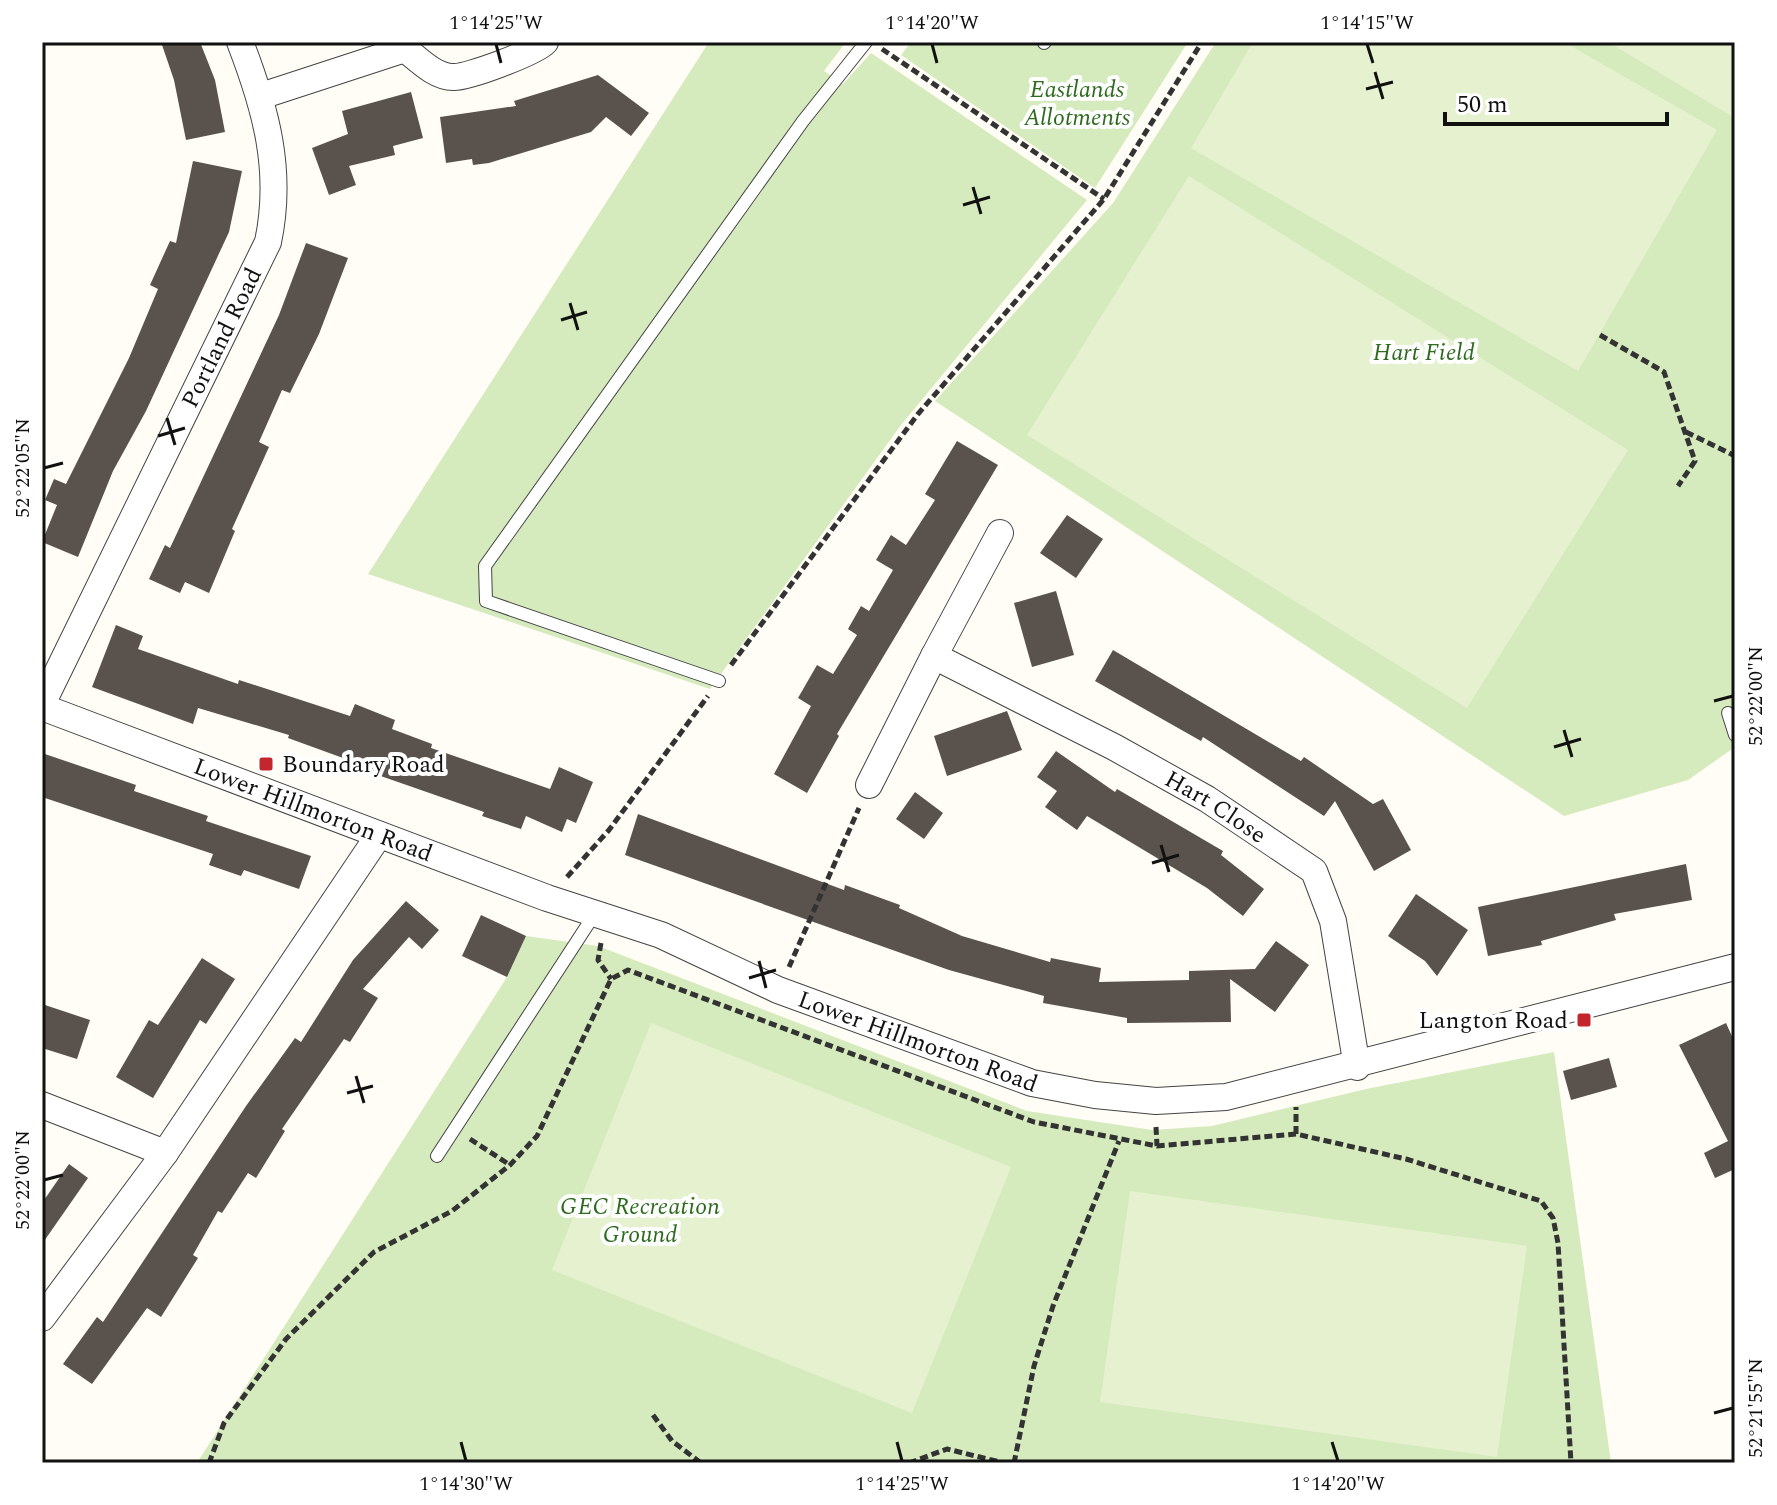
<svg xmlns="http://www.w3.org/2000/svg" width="1777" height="1505" font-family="Spectral,serif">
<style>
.green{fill:#d5ebbd}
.pitch{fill:#e6f2cf}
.building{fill:#5a524d}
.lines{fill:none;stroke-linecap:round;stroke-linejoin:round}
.service-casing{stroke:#444;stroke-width:14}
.minor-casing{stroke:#444;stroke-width:28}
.path{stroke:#333;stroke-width:5;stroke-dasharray:8 4;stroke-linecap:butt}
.service{stroke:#fff;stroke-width:12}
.minor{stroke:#fff;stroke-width:26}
.ticks{fill:none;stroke:#111;stroke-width:3}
.poi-dot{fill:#c4262e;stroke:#fff;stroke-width:3}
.labels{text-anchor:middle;stroke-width:8;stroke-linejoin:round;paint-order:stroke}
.park-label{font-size:24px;font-style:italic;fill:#2f6b1f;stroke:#fff}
.street-label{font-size:24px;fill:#111;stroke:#fff}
.poi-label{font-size:24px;fill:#111;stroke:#fff;text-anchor:start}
.neatline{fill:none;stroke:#111;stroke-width:3}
.ticks-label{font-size:20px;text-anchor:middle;fill:#111}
</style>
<rect width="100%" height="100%" fill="#fffdf5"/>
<g class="green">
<polygon points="709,42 846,42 824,71 843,84 871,53 1087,200 901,425 710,689 368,574"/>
<polygon points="911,42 1188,42 1095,188 901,55"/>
<polygon points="1216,42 1735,42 1735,747 1688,780 1564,816 935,401 1113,203"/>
<polygon points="526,936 598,946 1027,1111 1152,1130 1212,1126 1366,1089 1554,1052 1611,1463 197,1463 507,977"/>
</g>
<g class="pitch">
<polygon points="1253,42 1564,42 1717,130 1578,371 1191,148"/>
<polygon points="1608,42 1735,42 1735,118"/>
<polygon points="1189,176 1628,450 1467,708 1027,435"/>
<polygon points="651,1023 1011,1167 912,1413 552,1270"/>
<polygon points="1130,1191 1527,1246 1497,1457 1100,1402"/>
</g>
<g class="building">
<polygon points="161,42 200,42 215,80 225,132 186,140 174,80"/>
<polygon points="598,75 649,113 631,136 606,117 591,132 489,163 473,165 472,159 446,163 440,117 516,106 514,101"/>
<polygon points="411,92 423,138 393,146 395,155 349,166 356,185 329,195 312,148 348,134 342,111"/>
<polygon points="193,161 242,171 229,232 146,411 113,471 78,557 42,542 57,505 45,500 54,479 66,484 129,358 158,289 150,285 170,241 176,243"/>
<polygon points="306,243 348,258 319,334 290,393 282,390 259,442 269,447 232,529 235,531 209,593 185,582 180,593 149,579 165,545 170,548 279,315"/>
<polygon points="957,441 998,465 837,734 839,736 807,793 774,774 811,706 798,698 817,665 833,674 857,635 848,629 861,606 869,611 893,570 876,560 891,535 906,545 935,500 925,494"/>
<polygon points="1067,515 1103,539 1076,578 1040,553"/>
<polygon points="1056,591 1074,655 1032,667 1014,603"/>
<polygon points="116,625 143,636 138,649 238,684 239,680 350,716 355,704 395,720 392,729 432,744 431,748 550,789 559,767 593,782 576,823 567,819 562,832 526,816 521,829 482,816 484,812 352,766 354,762 288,738 289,735 198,708 193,724 92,687"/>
<polygon points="1113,650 1301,761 1304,757 1373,804 1383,799 1411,850 1374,871 1335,801 1324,816 1203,737 1201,741 1095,681"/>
<polygon points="1007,711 1022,750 947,776 934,736"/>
<polygon points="1056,751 1115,792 1117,789 1223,851 1221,855 1264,889 1243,916 1207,888 1087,816 1077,830 1045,807 1057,791 1037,777"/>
<polygon points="42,753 136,785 134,791 208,816 206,821 311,856 299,889 244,870 241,876 209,865 213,854 42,797"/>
<polygon points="915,792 943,813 924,839 896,819"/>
<polygon points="638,814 844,890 845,885 900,905 899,908 962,936 1050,962 1051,958 1101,968 1099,982 1189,980 1189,971 1255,969 1276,941 1309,965 1275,1012 1230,979 1231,1022 1127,1023 1127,1018 1043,1003 1044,996 949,970 625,855"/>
<polygon points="1686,864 1692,900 1614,914 1616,920 1541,941 1542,945 1488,956 1478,907"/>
<polygon points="1416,894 1468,930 1437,976 1425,961 1388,936"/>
<polygon points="406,901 439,930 422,949 409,937 363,989 378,998 350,1042 344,1039 282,1129 285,1131 256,1178 248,1173 222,1213 218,1211 193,1255 198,1258 161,1317 147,1308 92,1384 63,1364 97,1317 103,1322 246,1106 295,1038 301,1042 353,960"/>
<polygon points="481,915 526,936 507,977 462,956"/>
<polygon points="202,958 235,979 206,1024 200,1020 153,1098 116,1077 149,1020 158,1025"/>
<polygon points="42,1004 90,1020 77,1059 42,1048"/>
<polygon points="1726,1023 1735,1043 1735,1169 1715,1178 1704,1153 1728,1141 1679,1045"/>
<polygon points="1609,1058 1617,1087 1571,1100 1563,1071"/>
<polygon points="69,1164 88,1178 42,1244 42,1203"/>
</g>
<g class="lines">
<defs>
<g id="service">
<polyline points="1044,43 1045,42"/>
<polyline points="719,681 486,601 485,566 803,121 866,42"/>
<polyline points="1728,713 1735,735"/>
<polyline points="437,1156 594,915"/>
</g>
<g id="minor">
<path d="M405 49C419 60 435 77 453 77 467 78 536 52 545 42"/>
<polyline points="261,96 405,49"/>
<polyline points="934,656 1000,533"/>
<path id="s1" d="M42 704 268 242C283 171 266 109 240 42"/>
<path id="s2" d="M42 707 547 898 661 935 778 990 1032 1083 1095 1095 1156 1101 1226 1097 1735 967"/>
<path id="s3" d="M869 785 934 656 1114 747 1207 799 1314 871 1333 921 1357 1067"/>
<polyline points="42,1105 165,1153"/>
<polyline points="42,1318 165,1153 379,835"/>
</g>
</defs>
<use href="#service" class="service-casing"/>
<use href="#minor" class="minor-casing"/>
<g class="path">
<polyline points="882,49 1104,199"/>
<polyline points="1600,335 1664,372 1695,461 1678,486"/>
<polyline points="1686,432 1735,456"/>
<polyline points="731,665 918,414 1104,199 1202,42"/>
<polyline points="567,877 609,830 708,696"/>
<polyline points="601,943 598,960 611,979"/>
<polyline points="789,967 859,808"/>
<polyline points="1156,1127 1157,1146"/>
<polyline points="1296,1134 1296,1107"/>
<polyline points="470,1139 510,1165"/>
<polyline points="653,1415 672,1441 701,1463"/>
<polyline points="209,1463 224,1423 286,1339 374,1252 452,1211 510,1165 537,1136 611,979 628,970 1034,1122 1157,1146 1296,1134 1406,1159 1541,1201 1553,1218 1558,1243 1571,1463"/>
<polyline points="909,1463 947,1449 1004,1463"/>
<polyline points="1014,1463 1034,1366 1053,1306 1119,1141"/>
</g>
<use href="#service" class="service"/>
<use href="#minor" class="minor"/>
</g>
<path class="ticks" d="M496 44 501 63M932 44 937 63M1367 44 1373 63M1375 72 1383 99M1366 89 1393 82M973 187 981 214M963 205 990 197M570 303 578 330M561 320 587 312M167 418 175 445M158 436 185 428M44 468 63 463M1714 701 1733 696M1564 730 1572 757M1554 747 1581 739M1161 845 1169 872M1152 863 1179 855M759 961 766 988M749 978 776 970M356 1076 364 1103M347 1093 373 1086M44 1180 63 1175M1714 1413 1733 1408M461 1442 466 1461M897 1442 902 1461M1332 1442 1338 1461"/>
<g class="poi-dot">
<rect x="258" y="756" width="16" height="16" rx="4"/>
<rect x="1576" y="1012" width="16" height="16" rx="4"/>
</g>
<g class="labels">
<g class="park-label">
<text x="1077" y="97">Eastlands<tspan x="1077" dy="28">Allotments</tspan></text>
<text x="1424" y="360">Hart Field</text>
<text x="640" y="1214">GEC Recreation<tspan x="640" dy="28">Ground</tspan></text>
</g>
<g class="street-label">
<text dy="8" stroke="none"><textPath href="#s1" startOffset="408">Portland Road</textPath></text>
<text dy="8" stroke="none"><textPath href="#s3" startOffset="464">Hart Close</textPath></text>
<text dy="8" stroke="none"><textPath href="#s2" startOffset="290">Lower Hillmorton Road</textPath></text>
<text dy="8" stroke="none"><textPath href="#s2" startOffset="938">Lower Hillmorton Road</textPath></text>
</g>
<g class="poi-label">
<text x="282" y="772">Boundary Road</text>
<text x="1568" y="1028" text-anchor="end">Langton Road</text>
</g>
</g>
<rect width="1777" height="1505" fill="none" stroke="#ffffff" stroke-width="88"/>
<path d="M1445 112v12h222v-12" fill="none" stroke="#111111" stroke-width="4"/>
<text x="1457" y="112" font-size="24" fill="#111111" stroke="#ffffff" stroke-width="6" paint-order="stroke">50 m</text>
<rect x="44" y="44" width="1689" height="1417" class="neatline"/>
<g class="ticks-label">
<text x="496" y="29">1°14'25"W</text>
<text x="932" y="29">1°14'20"W</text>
<text x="1367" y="29">1°14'15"W</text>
<text transform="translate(22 468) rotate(-90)" y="7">52°22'05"N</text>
<text transform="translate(1755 696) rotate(-90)" y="7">52°22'00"N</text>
<text transform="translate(22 1180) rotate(-90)" y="7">52°22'00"N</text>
<text transform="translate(1755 1408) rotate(-90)" y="7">52°21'55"N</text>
<text x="466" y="1490">1°14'30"W</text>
<text x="902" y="1490">1°14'25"W</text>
<text x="1338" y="1490">1°14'20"W</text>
</g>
</svg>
